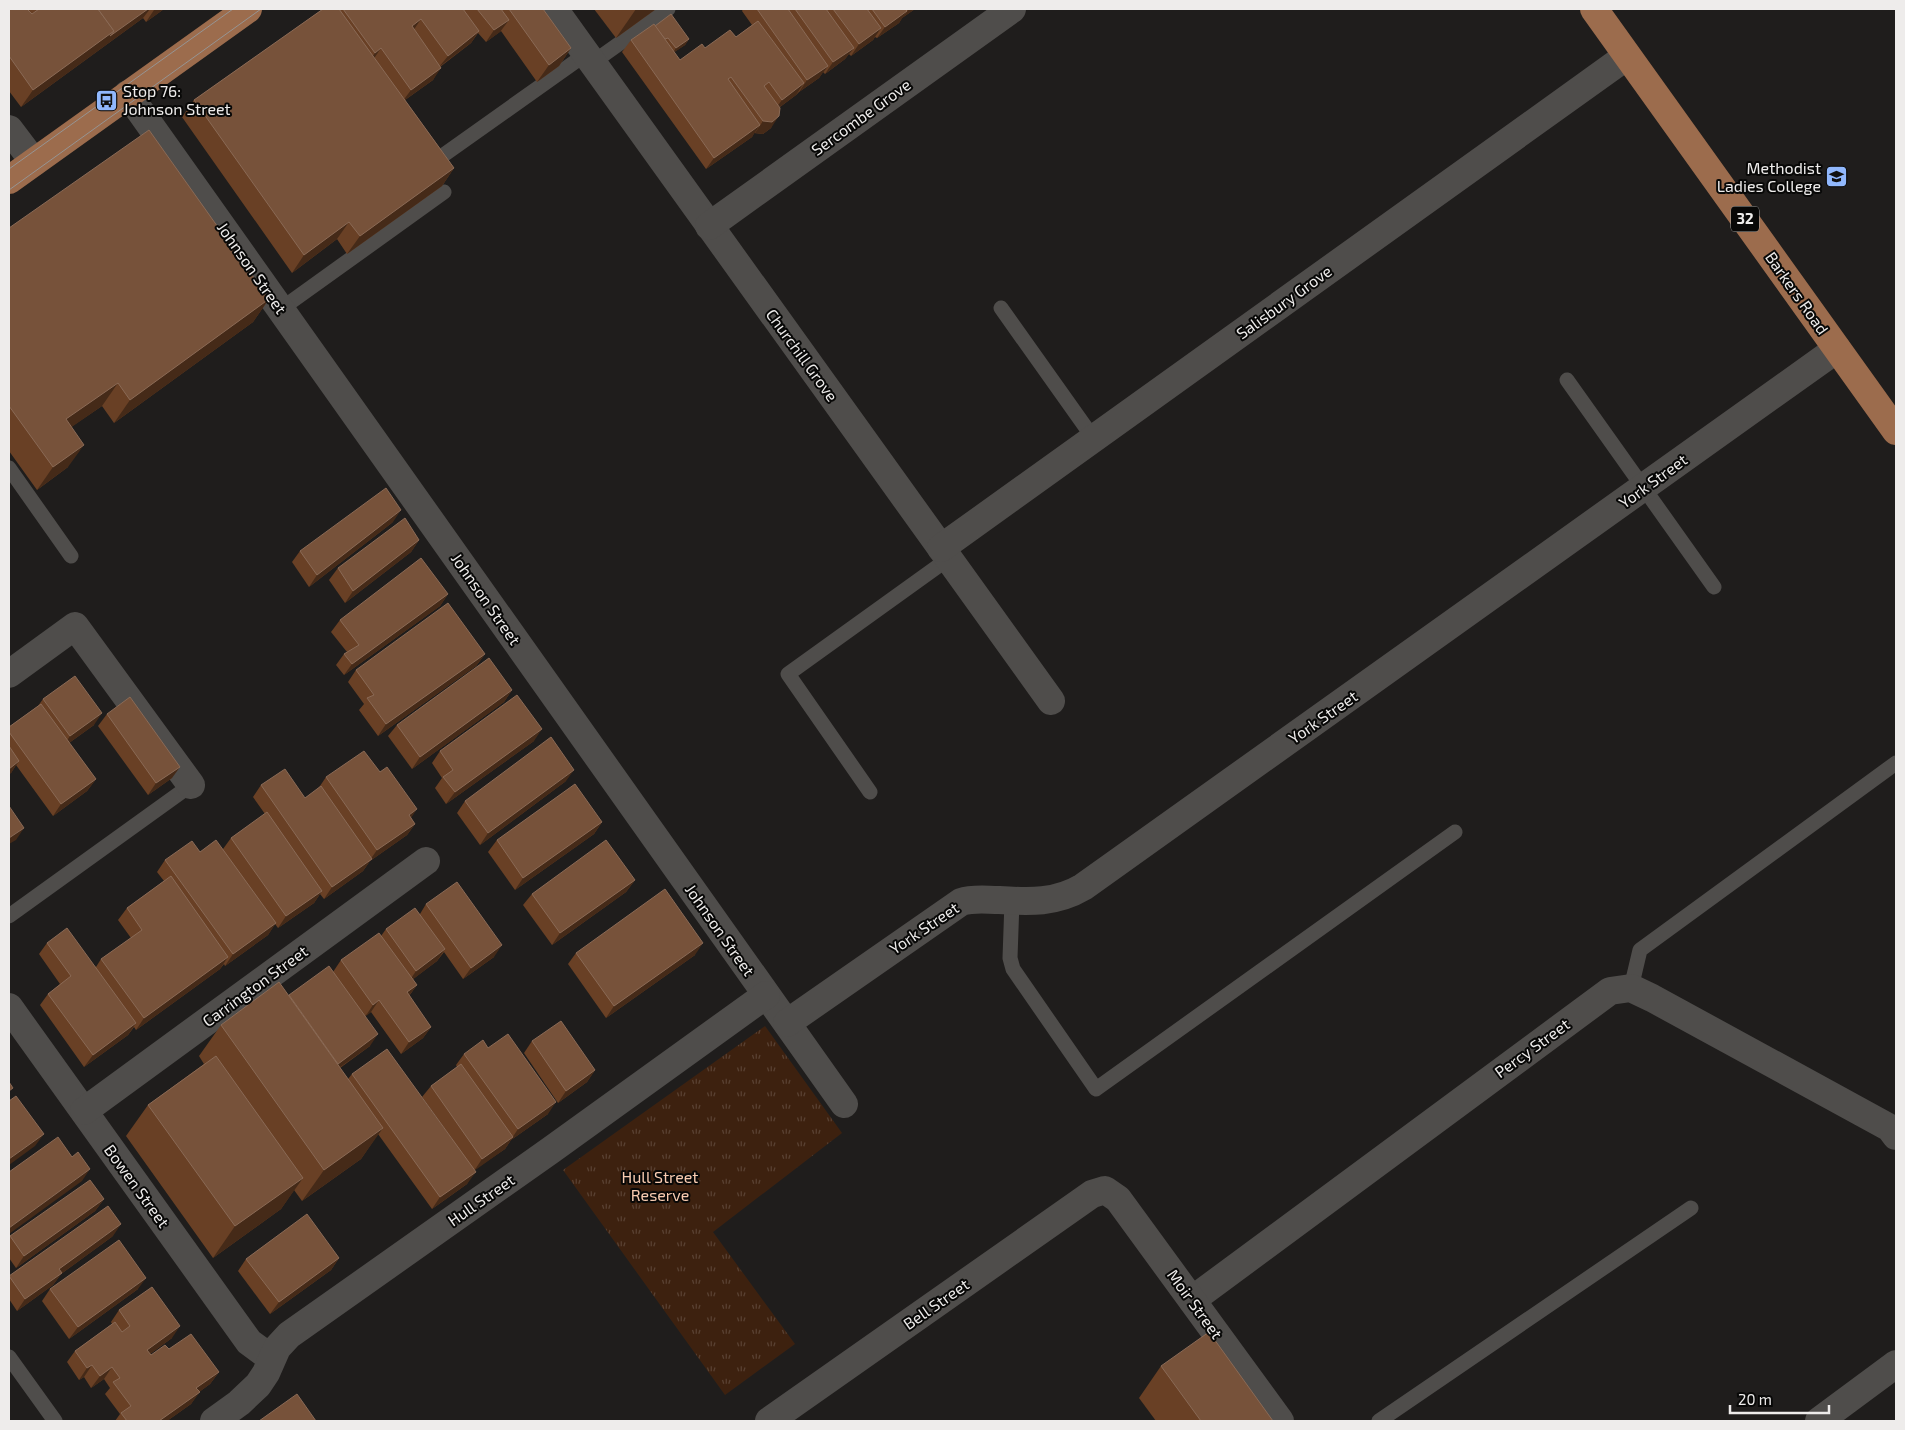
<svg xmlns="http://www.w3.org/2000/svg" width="1905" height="1430" font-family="'Exo 2',sans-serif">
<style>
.park{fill:url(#park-tufts)}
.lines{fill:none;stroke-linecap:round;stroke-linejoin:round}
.lane{stroke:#4f4d4b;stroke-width:15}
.street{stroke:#4f4d4b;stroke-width:28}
.primary{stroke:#9c6c4d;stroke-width:28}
.tram{stroke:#969493;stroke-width:1}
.wall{fill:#694025}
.shaded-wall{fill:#452a18}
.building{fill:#77523a;stroke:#8a6a56}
.labels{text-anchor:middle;stroke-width:4;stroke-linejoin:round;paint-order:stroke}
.shield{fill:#080807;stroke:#a9a8a7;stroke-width:1}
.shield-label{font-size:15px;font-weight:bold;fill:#eeeceb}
.poi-label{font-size:16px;fill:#eeeceb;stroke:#080807;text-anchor:start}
.street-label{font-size:16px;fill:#eeeceb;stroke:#080807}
.park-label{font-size:16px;fill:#f8cbb0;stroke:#080807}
</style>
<defs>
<pattern id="park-tufts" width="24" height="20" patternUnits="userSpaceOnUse" patternTransform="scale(1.25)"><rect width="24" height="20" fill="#3d210f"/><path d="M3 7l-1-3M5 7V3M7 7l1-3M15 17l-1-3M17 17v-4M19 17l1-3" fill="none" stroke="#594132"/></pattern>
</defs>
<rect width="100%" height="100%" fill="#1f1d1c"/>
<polygon class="park" points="765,1026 842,1133 713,1232 795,1344 725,1395 563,1170"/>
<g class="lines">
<g class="lane">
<polyline points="592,63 668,9"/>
<polyline points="445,154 586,54"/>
<polyline points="1001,308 1094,439"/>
<polyline points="281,309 444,192"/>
<polyline points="1567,380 1714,587"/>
<polyline points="9,468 71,556"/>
<polyline points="870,792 788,674 948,559"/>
<polyline points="1012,901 1010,958 1013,969 1096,1089 1455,832"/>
<polyline points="9,916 191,785"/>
<polyline points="1631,988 1640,950 1896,763"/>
<polyline points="9,1357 55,1421"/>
<polyline points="1379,1421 1691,1208"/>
</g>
<g class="street">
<polyline points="554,9 1051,701"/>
<polyline points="128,94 844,1104"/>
<polyline points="9,129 34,162"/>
<polyline points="709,226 1012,9"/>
<polyline points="941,548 1627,56"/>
<polyline points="9,674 75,626 191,785"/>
<polyline points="9,1007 249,1342 271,1358"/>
<path d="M787 1023 961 902C973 898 986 900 999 900 1030 902 1056 903 1083 887L1837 349"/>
<polyline points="84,1111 426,861"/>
<polyline points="1192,1300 1610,991 1631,988 1652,998 1890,1128 1896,1136"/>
<polyline points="214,1421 239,1403 258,1385 266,1373 277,1348 289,1335 551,1150 766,995"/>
<polyline points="769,1421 1092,1194 1105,1190 1118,1199 1280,1421"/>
<polyline points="1819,1421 1896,1364"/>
</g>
<g class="primary">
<polyline points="1594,9 1896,431"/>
<polyline points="9,180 248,9"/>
</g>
<g class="tram">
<polyline points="9,169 233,9"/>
<polyline points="9,190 261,9"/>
</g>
</g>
<g class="wall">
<polygon points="9,9 164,9 146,22 143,18 21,107 9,91"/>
<polygon points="323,9 543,9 571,48 559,66 537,82 501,31 486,42 478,33 471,43 440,67 433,80 405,100 454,168 442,186 347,254 337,239 292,273 182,117 194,100"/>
<polygon points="594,9 656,9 616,38"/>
<polygon points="743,9 915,9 902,18 899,23 877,38 875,37 873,40 851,56 849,54 845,59 825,74 823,72 819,78 799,92 796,95 780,107 771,128 763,134 754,133 752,137 706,169 622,52 631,40 655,26 689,39 685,45 674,52 680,60 705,48 736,37 752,25 742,11"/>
<polygon points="9,228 269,299 253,322 114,423 102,406 71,427 68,467 37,490 9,451"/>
<polygon points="393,522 309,587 292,562 300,551"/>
<polygon points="419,540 411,552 345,603 329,580 338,568"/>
<polygon points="448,594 440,606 344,675 336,665 344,654 347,652 331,632 340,620"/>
<polygon points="485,654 476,666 378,736 359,710 364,704 348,682 356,670"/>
<polygon points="512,690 504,702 412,769 388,736 397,725"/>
<polygon points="43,699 94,725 69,743 96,779 87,791 53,816 16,765 11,773 9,774 9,727 38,706"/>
<polygon points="107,714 172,778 148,795 98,726"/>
<polygon points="534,741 446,804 435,788 442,778 432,763 440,751"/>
<polygon points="326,777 411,818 415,824 407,835 370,861 363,871 324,899 320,894 314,903 278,928 275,924 268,935 225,966 224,964 220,969 136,1030 134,1027 128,1035 84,1067 40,1005 48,994 60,984 39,954 47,943 96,967 101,959 131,938 118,920 127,908 164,881 157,872 165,860 200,852 223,849 231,838 265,814 253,797 261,785 305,798 318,789"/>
<polygon points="566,781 480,845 457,813 465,801"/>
<polygon points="602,822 594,834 515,890 488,852 497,840"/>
<polygon points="635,880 626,892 552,945 523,905 532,894"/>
<polygon points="426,904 494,957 463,979 444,952 437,961 413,979 417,985 409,996 431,1027 423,1038 401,1054 371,1012 365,1016 370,1046 340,1068 348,1079 352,1074 452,1139 422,1097 431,1086 457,1067 456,1065 464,1054 488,1048 548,1114 511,1140 505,1149 474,1170 467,1184 432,1209 378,1134 361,1159 302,1201 294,1190 281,1209 213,1258 126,1136 148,1105 204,1064 199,1056 221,1025 289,995 333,972 341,960 381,936 386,929 420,914"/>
<polygon points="576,953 695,955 606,1018 568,964"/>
<polygon points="532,1041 595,1070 587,1082 558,1103 524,1053"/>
<polygon points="104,1199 95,1211 16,1268 9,1258 9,1239 10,1236"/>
<polygon points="113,1236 61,1274 53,1285 17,1311 9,1299 9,1276"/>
<polygon points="339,1258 331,1270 270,1314 238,1271 246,1259"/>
<polygon points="50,1289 138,1289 69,1339 42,1301"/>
<polygon points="119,1310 172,1338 150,1354 151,1355 169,1349 219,1372 210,1384 199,1392 191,1404 167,1421 115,1421 120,1414 105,1394 110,1388 104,1379 91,1388 84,1377 79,1380 67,1362 75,1351 112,1324 111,1322"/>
<polygon points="1161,1366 1273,1421 1156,1421 1139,1398"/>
</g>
<g class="shaded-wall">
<polygon points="148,9 150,9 143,18 21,107 33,90 114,31"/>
<polygon points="155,9 164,9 146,22 154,10"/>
<polygon points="636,9 656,9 616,38"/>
<polygon points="909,9 915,9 902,18"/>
<polygon points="907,11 899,23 877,38 885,27"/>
<polygon points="421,19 413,31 412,26"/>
<polygon points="509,20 500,32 486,42 494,30"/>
<polygon points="881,28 873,40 851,56 859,44"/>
<polygon points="479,31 471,43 439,67 448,56"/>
<polygon points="689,39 685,45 672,54 676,48"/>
<polygon points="381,48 373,60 366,65 375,53"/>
<polygon points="571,48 559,66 537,82 549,65"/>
<polygon points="854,48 845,59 825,74 833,62"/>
<polygon points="828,66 819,78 799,92 807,80"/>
<polygon points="441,68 433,80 402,102 411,90"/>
<polygon points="804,83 796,95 773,112 782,100"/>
<polygon points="779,116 771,128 763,134 755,133 763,121"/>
<polygon points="760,125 752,137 706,169 714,158"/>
<polygon points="454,168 442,186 347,254 360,236"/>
<polygon points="349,222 337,239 292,273 304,255"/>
<polygon points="269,299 253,322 114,423 130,400"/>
<polygon points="118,383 102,406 50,442 66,419"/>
<polygon points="84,445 68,467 37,490 53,467"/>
<polygon points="401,510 393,522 309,587 317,575"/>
<polygon points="419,540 411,552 345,603 353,591"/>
<polygon points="448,594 440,606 344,675 352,664"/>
<polygon points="485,654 476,666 378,736 386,724"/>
<polygon points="512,690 504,702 412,769 420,757"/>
<polygon points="102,713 94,725 62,748 70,736"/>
<polygon points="542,729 534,741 446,804 455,792"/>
<polygon points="19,761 11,773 9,774 9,769"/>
<polygon points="180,767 172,778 148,795 156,783"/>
<polygon points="574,770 566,781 480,845 488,833"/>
<polygon points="96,779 87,791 53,816 61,804"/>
<polygon points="417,809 409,821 409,815"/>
<polygon points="602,822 594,834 515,890 523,878"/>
<polygon points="415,824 407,835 370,861 363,871 324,899 332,887 370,860 377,850"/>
<polygon points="24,828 16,840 9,844 9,838"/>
<polygon points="635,880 626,892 552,945 560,933"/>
<polygon points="322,891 314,903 278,928 286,916"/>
<polygon points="276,923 268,935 225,966 233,954"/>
<polygon points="703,943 695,955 606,1018 614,1006"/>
<polygon points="502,945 494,957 463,979 471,968"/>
<polygon points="445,949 437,961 408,983 416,971"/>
<polygon points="228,957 220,969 136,1030 144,1018"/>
<polygon points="417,985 408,997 407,992"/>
<polygon points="379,1000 371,1012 365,1017 373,1005"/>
<polygon points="136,1023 128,1035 84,1067 93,1055"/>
<polygon points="431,1027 423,1038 401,1054 409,1042"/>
<polygon points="378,1034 370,1046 329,1075 338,1064"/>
<polygon points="595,1070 587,1082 558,1103 566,1091"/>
<polygon points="556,1102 548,1114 511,1140 505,1149 474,1171 482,1159 512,1138 518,1129"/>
<polygon points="383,1128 361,1159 302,1201 324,1170"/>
<polygon points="44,1134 35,1146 9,1165 9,1159"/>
<polygon points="90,1169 82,1181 9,1234 9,1228"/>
<polygon points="476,1172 467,1184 432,1209 440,1197"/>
<polygon points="303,1178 281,1209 213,1258 235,1226"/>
<polygon points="104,1199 95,1211 16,1268 24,1256"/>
<polygon points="121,1224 113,1236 61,1274 53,1285 17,1311 25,1299 59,1269"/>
<polygon points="339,1258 331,1270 270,1314 279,1302"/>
<polygon points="146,1278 138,1289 69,1339 78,1327"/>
<polygon points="180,1326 172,1338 139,1362 147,1350"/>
<polygon points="92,1365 84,1377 79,1380 87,1368"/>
<polygon points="112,1367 104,1379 91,1388 100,1376"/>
<polygon points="219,1372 210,1384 188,1400 196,1388"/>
<polygon points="200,1392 191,1404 167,1421 159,1421"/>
</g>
<g class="building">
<polygon points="9,9 27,9 32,14 39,9 98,9 114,31 33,90 9,56"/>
<polygon points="98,9 148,9 110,36 114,31"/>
<polygon points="323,9 339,9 454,168 360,236 349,222 304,255 194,100"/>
<polygon points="343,9 463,9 479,31 448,56 421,19 412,26 441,68 411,90 381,48 375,53"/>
<polygon points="477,9 501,9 509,20 494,30"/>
<polygon points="509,9 543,9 571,48 549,65"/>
<polygon points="757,9 788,9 828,66 807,80"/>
<polygon points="795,9 826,9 854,48 833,62"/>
<polygon points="833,9 867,9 881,28 859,44"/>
<polygon points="872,9 905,9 907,11 885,27"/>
<polygon points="671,14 689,39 676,48 668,38 665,39 655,26"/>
<polygon points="758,21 804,83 782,100 769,82 764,86 780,108 779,116 772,122 763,121 731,77 728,79 760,125 714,158 631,40 654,24 680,60 702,44 705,48 730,30 736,37"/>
<polygon points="149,130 269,299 130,400 118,383 66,419 84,445 53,467 9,406 9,228"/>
<polygon points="386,488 401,510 317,575 300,551"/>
<polygon points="405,518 419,540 353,591 338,568"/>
<polygon points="421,558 448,594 352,664 344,654 359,645 340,620"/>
<polygon points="448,603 485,654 386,724 367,698 374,695 356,670"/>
<polygon points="489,658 512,690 420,757 397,725"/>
<polygon points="75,676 102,713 70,736 43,699"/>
<polygon points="517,695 542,729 455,792 443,777 453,770 440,751"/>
<polygon points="130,697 180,767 156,783 107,714"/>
<polygon points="41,704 96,779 61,804 9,732 9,727"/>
<polygon points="551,737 574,770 488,833 465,801"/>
<polygon points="9,746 19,761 9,769"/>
<polygon points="364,751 380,772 387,767 417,809 409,815 415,824 377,850 326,777"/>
<polygon points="285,769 305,798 321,786 372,859 332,887 261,785"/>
<polygon points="575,784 602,822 523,878 497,840"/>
<polygon points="9,806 24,828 9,838"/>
<polygon points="267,812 322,891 286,916 231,838"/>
<polygon points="216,840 276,923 233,954 165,860 192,841 200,852"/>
<polygon points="606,840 635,880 560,933 532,894"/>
<polygon points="171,876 228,957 144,1018 101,959 142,930 127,908"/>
<polygon points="457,882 502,945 471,968 426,904"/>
<polygon points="665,889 703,943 614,1006 576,953"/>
<polygon points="415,908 445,949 416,971 386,929"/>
<polygon points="67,928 136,1023 93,1055 48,994 71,976 47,943"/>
<polygon points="379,933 417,985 407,992 431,1027 409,1042 379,1000 373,1005 341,960"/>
<polygon points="329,966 378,1034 338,1064 289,995"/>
<polygon points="279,982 383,1128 324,1170 221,1025"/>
<polygon points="561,1021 595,1070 566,1091 532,1041"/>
<polygon points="508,1034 556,1102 518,1129 464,1054 483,1040 488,1048"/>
<polygon points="387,1049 476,1172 440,1197 352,1074"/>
<polygon points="216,1056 303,1178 235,1226 148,1105"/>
<polygon points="461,1064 513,1137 482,1159 431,1086"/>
<polygon points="9,1082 13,1088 9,1091"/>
<polygon points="16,1096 44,1134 9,1159 9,1101"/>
<polygon points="58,1137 72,1157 78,1152 90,1169 9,1228 9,1172"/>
<polygon points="90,1180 104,1199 24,1256 10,1236"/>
<polygon points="108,1206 121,1224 59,1269 62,1273 25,1299 9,1276"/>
<polygon points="307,1214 339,1258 279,1302 246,1259"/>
<polygon points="119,1240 146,1278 78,1327 50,1289"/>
<polygon points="152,1287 180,1326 147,1350 151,1355 165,1345 169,1349 191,1334 219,1372 196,1388 200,1392 159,1421 127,1421 121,1413 131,1406 113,1382 120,1378 112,1367 100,1376 92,1365 87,1368 75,1351 115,1322 122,1332 130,1326 119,1310"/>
<polygon points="1209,1332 1273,1421 1201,1421 1161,1366"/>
<polygon points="297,1394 316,1421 259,1421"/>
</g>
<defs>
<symbol id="bus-square" viewBox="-11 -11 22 22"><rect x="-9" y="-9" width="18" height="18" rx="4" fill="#91b8fd" stroke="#080807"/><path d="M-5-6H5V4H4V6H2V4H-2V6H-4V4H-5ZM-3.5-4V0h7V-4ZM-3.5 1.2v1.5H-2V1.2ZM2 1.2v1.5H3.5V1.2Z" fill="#111"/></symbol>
<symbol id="school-square" viewBox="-11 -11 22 22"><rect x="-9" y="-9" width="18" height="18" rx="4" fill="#91b8fd" stroke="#080807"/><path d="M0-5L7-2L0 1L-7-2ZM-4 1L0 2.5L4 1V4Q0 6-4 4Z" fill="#111"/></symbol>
</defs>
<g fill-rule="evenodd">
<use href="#bus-square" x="94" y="88" width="25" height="25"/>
<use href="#school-square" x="1824" y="164" width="25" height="25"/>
</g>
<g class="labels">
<rect class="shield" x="1731" y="206.5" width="28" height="25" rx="4"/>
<g class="shield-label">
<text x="1745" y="224">32</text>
</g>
<g class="poi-label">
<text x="123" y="97">Stop 76:<tspan x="123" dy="18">Johnson Street</tspan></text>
<text x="1821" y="174" text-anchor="end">Methodist<tspan x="1821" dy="18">Ladies College</tspan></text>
</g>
<g class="street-label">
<text transform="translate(861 117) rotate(-36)" y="6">Sercombe Grove</text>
<text transform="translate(252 268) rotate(55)" y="6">Johnson Street</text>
<text transform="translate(1797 293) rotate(55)" y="6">Barkers Road</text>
<text transform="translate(1284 302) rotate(-36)" y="6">Salisbury Grove</text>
<text transform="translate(802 355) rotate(54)" y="6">Churchill Grove</text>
<text transform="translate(1653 481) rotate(-36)" y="6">York Street</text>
<text transform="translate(486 599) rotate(55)" y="6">Johnson Street</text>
<text transform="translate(1323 717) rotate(-35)" y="6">York Street</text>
<text transform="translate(924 928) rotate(-34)" y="6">York Street</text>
<text transform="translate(720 930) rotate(55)" y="6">Johnson Street</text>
<text transform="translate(255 986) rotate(-36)" y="6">Carrington Street</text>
<text transform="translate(1532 1048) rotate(-36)" y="6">Percy Street</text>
<text transform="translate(137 1186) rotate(54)" y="6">Bowen Street</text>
<text transform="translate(481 1200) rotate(-35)" y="6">Hull Street</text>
<text transform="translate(936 1304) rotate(-35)" y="6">Bell Street</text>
<text transform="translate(1195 1304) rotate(54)" y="6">Moir Street</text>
</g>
<g class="park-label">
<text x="660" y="1183">Hull Street<tspan x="660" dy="18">Reserve</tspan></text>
</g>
</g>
<rect width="1905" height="1430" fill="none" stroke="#eeeceb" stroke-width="20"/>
<path d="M1730 1405v8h99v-8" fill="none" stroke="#eeeceb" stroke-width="2.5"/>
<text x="1738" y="1405" font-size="15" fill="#eeeceb" stroke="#080807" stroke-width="4" paint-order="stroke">20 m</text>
</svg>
